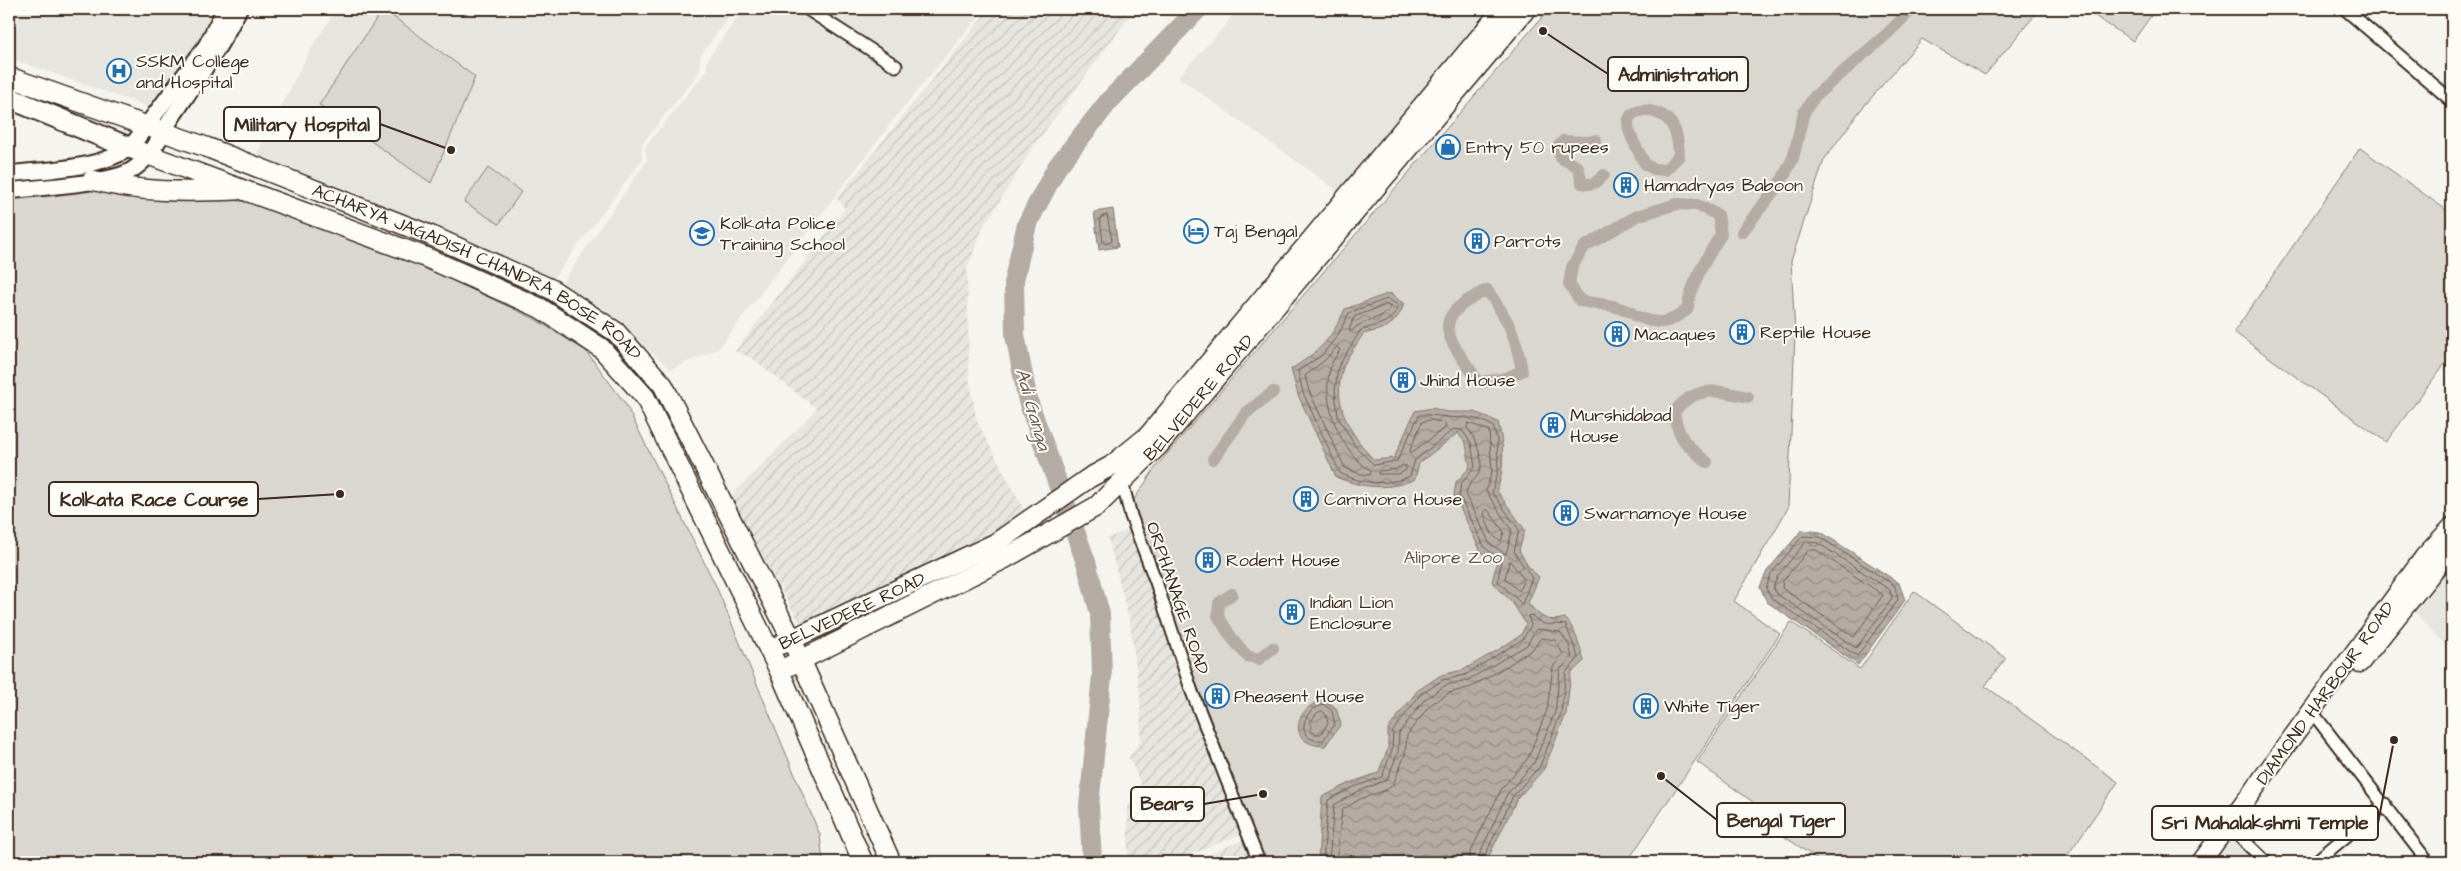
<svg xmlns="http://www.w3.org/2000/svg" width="2461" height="871" font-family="'Architects Daughter',sans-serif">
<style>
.built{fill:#e7e5df}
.industrial{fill:url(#industrial-furrows)}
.park{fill:#dad6d0;stroke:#8a8077}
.water{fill:url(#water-waves);stroke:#84786e}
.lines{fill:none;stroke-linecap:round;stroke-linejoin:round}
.shore{stroke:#6b5e54;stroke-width:1}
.canal{stroke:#b4aca4;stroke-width:12}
.river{stroke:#b4aca4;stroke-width:20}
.minor-casing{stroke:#3b2a1e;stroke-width:15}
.secondary-casing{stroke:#3b2a1e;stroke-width:19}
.primary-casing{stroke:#3b2a1e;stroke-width:21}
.trunk-casing{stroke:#3b2a1e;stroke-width:22}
.motorway-casing{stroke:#3b2a1e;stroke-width:24}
.minor{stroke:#fdfcf7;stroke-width:11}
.secondary{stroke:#fdfcf7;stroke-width:15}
.primary{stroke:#fdfcf7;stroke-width:18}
.trunk{stroke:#fdfcf7;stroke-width:19}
.motorway{stroke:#fdfcf7;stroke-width:20}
.labels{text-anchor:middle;stroke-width:4;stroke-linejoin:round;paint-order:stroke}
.poi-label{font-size:18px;fill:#3b2a1e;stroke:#fdfcf7;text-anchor:start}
.street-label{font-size:18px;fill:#3b2a1e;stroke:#fdfcf7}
.park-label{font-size:18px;fill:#63554a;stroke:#fdfcf7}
.water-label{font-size:19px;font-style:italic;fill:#65584d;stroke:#fdfcf7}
.leader{fill:none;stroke:#3b2a1e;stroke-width:2}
.callout-dot{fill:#3b2a1e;stroke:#fdfcf7;stroke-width:2}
.callout{fill:#fdfcf7;stroke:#3b2a1e;stroke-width:2}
.callout-label{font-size:19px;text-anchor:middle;font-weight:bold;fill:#3b2a1e}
</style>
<defs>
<pattern id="industrial-furrows" width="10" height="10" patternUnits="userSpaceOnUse" patternTransform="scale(1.25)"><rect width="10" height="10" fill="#e7e5df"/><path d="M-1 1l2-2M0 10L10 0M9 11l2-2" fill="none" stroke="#c7c5bf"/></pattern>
<pattern id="water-waves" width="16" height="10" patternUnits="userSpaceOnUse" patternTransform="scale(1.25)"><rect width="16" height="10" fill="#b4aca4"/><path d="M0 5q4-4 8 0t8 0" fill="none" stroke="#948c85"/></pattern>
</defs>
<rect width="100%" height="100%" fill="#f5f4ee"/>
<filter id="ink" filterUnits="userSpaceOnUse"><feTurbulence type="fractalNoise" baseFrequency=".02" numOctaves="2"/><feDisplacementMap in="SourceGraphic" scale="10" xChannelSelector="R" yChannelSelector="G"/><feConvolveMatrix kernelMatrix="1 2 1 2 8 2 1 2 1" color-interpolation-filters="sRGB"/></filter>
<g filter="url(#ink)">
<g class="built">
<polygon points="9,9 228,9 160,111 9,58"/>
<polygon points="337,9 735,9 700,56 700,71 642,144 642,160 550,283 256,155 311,48"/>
<polygon points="743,9 985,9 898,114 718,349 671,369 599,309 562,283 647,160 645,147 707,70 707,60"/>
<polygon points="1236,9 1501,9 1345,196 1178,77 1225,26"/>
<polygon points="2452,546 2452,653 2404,600"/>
<polygon points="2231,833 2260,862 2210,862"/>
</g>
<g class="industrial">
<polygon points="989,9 1135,9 1033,147 983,228 967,268 969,377 977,422 1029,519 923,573 800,623 729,498 817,409 750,357 735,351 845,209 837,198"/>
<polygon points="1129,529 1153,585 1214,763 1241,834 1172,862 1128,862 1128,807 1141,784 1129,758 1141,740 1140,696 1130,623 1108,538"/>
<polygon points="1243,840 1255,862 1191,862"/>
</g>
<g class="park">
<polygon points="383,9 475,77 431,183 319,105"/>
<polygon points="1549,9 2040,9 1985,75 1922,39 1859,112 1824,160 1791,261 1795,333 1788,508 1734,601 1780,634 1627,862 1266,862 1192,672 1133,501 1155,468"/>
<polygon points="2084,9 2156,9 2133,41"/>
<polygon points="2360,148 2452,214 2452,354 2386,442 2234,332"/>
<polygon points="488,168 521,192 499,224 464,202"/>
<polygon points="146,185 263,205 413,262 533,318 586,351 625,403 716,586 820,835 823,862 9,862 9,196"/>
<polygon points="1914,591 2006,658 1985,686 2118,782 2063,862 1814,862 1816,858 1776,831 1781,822 1697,762 1791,622 1860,669"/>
</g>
<g class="water">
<polygon points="1113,209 1118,247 1099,250 1094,212"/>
<path d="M1390 293 1404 304C1396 326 1385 329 1363 334 1357 345 1346 357 1343 368 1331 404 1351 435 1374 460L1394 458 1415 411 1433 408 1446 412H1475L1498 422C1504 446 1505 467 1497 491L1525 530 1519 550 1528 566 1539 577 1528 603C1540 617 1547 623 1565 618 1574 626 1581 649 1584 661L1571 673 1566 714 1544 769 1517 799 1486 862H1318L1322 797 1352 782 1378 773 1388 749V729L1417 691 1441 675 1463 670 1498 650 1521 635 1526 624 1512 602 1492 582 1497 562 1481 552 1454 495 1456 482 1470 467 1466 444 1458 433 1419 463 1415 479C1389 491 1362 488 1336 477L1298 395 1291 369C1321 350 1330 341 1345 309Z"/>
<polygon points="1802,530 1821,532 1899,583 1905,600 1858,665 1767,602 1760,587 1767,571"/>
<path d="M1325 699 1336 708 1341 724 1325 746C1287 746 1292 708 1325 699Z"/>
</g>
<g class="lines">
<g class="shore">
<polygon points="1107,215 1112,241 1106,244 1103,242 1100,218"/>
<path d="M1388 299 1398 305C1394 325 1374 324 1360 331L1338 367 1335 391 1338 417 1355 446 1374 465 1397 461 1419 415C1430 414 1436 416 1447 417 1468 419 1473 415 1493 426L1497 440 1498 471 1492 492 1519 530 1514 552 1532 578 1522 604 1498 581 1501 560 1485 548 1459 495 1461 484 1475 467 1471 443 1462 430 1454 429 1415 460 1410 476C1389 486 1360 484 1340 473L1303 393 1298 371 1322 355 1338 335 1349 313Z"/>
<path d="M1387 305 1390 307 1389 311C1376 321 1361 320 1352 331L1349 330 1354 317Z"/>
<path d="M1337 347 1340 350C1338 354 1334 358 1332 363 1318 398 1340 452 1371 471L1370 475 1360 474 1345 468 1309 391 1305 376 1325 360Z"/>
<polygon points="1432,420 1445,423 1446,427 1411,453 1410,450 1422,422"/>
<path d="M1469 423 1489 431 1492 471 1486 491 1512 531 1506 554 1490 544 1466 494C1467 485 1473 482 1478 475 1487 462 1474 437 1467 427Z"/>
<polygon points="1403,465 1406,466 1406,470 1399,474 1378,474 1379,471 1396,469"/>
<path d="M1485 510H1488L1504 532 1501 541C1491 538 1487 522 1484 513Z"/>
<polygon points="1803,536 1820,537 1895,586 1898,600 1857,656 1772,599 1766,588 1771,574"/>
<polygon points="1806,542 1818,543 1890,590 1892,599 1856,648 1777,594 1773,588 1777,577"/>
<polygon points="1809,550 1816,550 1883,595 1854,637 1782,588 1783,581"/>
<polygon points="1510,561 1524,579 1519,591 1505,579"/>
<path d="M1323 704 1332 711 1335 724 1323 740C1296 744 1299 711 1323 704Z"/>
<polygon points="1322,711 1326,715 1328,723 1321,734 1316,734 1311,731 1311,721 1317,713"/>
<path d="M1323 862 1328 800 1354 787 1382 777 1392 750 1393 731 1420 695 1443 680 1465 675 1523 639 1531 625 1528 616 1531 615C1548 630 1548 622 1566 625 1569 637 1576 646 1578 659L1566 672 1561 713 1540 766 1513 796 1482 862"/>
<polyline points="1329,862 1334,805 1357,792 1387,780 1398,752 1399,733 1424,700 1446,685 1468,680 1527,645 1536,629 1560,632 1569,645 1572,657 1560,670 1555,712 1534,763 1507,794 1476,862"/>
<polyline points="1336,862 1342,810 1360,799 1386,790 1393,785 1405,755 1407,735 1430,705 1449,693 1471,687 1507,666 1533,649 1541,638 1555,640 1563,654 1553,667 1547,710 1528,758 1502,788 1470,853 1469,862"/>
</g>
<g class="canal">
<path d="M1596 140 1588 142 1563 141 1558 147 1561 158 1578 167 1582 183C1593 186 1596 183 1604 175"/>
<path d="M1644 162C1639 152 1632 141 1629 130 1622 104 1659 107 1670 122 1678 132 1678 144 1679 156L1665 170 1654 169 1646 165"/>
<polyline points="1742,232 1782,180 1793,158 1804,112 1815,96 1887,34 1912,9"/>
<path d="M1631 312 1613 306 1580 301 1569 284 1572 267 1584 247 1637 216 1677 204 1697 205 1718 215 1721 234C1706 259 1692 281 1687 310 1667 325 1659 325 1636 316"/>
<path d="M1475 377C1445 333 1429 318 1487 290 1509 321 1515 333 1522 371L1506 378 1482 382"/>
<polyline points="1213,459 1246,413 1273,392"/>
<path d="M1707 462C1687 446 1678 439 1674 412 1695 385 1718 390 1748 397"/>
<polyline points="1232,594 1219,603 1218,616 1231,637 1247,656 1259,659 1273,648"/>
</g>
<polyline class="river" points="1092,862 1089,806 1102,676 1100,614 1086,562 1028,401 1015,335 1014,280 1027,224 1057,167 1109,101 1198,9"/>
<defs>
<g id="minor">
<polyline points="807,9 896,66"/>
<polyline points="2345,9 2452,101"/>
<polyline points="1122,482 1131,516 1156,582 1192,692 1259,862"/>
<polyline points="2316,717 2428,862"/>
<polyline points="2232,829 2266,862"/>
<polyline points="2315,862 2385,804"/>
</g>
<g id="secondary">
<path d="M9 174C49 169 95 170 130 148L206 46 225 9"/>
<path d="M9 191C38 187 110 184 132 170 152 157 159 138 171 119 195 83 220 48 239 9"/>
</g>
<g id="primary">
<polyline points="2360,663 2452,548"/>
<polyline points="2201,862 2424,557 2452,527"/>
</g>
<g id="trunk">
<path id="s1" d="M9 77 206 147 432 236 551 289 616 332 663 385 792 640 891 862"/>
<polyline points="130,148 425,257 540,308 601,348 645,397 779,670 863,862"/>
<path d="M92 180C140 193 188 192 236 190"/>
<polyline points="782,644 996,543 1089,478 1111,466 1148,436 1503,9"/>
<path id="s2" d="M789 666 1004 559 1097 506 1159 445 1526 9"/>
</g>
<polyline id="motorway" points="9,98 130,148"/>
</defs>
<use href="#minor" class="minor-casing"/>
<use href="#secondary" class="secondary-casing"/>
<use href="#primary" class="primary-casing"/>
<use href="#trunk" class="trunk-casing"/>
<use href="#motorway" class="motorway-casing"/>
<use href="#minor" class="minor"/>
<use href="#secondary" class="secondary"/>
<use href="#primary" class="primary"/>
<use href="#trunk" class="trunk"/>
<use href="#motorway" class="motorway"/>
</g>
</g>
<defs>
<symbol id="hospital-ring" viewBox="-11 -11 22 22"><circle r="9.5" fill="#fdfcf7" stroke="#1f6fb2" stroke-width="1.5"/><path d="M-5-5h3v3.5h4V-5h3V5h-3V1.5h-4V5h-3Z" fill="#1f6fb2"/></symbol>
<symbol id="shop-ring" viewBox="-11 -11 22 22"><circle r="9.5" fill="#fdfcf7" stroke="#1f6fb2" stroke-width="1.5"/><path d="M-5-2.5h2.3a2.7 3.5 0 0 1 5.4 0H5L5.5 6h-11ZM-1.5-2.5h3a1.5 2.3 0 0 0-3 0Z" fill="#1f6fb2"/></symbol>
<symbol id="building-ring" viewBox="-11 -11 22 22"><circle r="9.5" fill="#fdfcf7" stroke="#1f6fb2" stroke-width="1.5"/><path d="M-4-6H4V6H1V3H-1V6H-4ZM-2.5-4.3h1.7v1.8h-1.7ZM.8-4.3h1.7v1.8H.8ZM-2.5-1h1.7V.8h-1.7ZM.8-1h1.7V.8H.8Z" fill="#1f6fb2"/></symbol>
<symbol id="hotel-ring" viewBox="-11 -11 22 22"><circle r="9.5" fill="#fdfcf7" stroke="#1f6fb2" stroke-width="1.5"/><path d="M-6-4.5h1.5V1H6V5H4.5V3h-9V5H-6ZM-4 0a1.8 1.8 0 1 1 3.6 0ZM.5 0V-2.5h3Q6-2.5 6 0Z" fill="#1f6fb2"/></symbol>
<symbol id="university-ring" viewBox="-11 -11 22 22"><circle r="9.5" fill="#fdfcf7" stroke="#1f6fb2" stroke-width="1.5"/><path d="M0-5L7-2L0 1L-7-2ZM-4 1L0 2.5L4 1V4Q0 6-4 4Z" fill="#1f6fb2"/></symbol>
</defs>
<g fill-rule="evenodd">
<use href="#hospital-ring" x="105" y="57" width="28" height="28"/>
<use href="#shop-ring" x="1434" y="133" width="28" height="28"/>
<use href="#building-ring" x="1612" y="171" width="28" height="28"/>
<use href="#hotel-ring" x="1182" y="217" width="28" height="28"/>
<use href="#university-ring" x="688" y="219" width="28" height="28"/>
<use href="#building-ring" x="1463" y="227" width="28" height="28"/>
<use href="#building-ring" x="1728" y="318" width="28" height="28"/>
<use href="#building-ring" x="1603" y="320" width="28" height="28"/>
<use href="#building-ring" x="1389" y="366" width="28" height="28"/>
<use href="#building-ring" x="1539" y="411" width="28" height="28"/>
<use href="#building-ring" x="1292" y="485" width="28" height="28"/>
<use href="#building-ring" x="1552" y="499" width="28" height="28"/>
<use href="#building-ring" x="1194" y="546" width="28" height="28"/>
<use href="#building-ring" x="1278" y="598" width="28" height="28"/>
<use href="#building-ring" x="1203" y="682" width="28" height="28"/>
<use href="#building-ring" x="1632" y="692" width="28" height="28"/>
</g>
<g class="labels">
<g class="poi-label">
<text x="136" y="67">SSKM College<tspan x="136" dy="21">and Hospital</tspan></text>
<text x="1466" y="153">Entry 50 rupees</text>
<text x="1644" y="191">Hamadryas Baboon</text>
<text x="720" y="229">Kolkata Police<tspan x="720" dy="21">Training School</tspan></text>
<text x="1214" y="237">Taj Bengal</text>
<text x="1494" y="247">Parrots</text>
<text x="1760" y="338">Reptile House</text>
<text x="1634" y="340">Macaques</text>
<text x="1420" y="386">Jhind House</text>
<text x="1570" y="421">Murshidabad<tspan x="1570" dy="21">House</tspan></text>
<text x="1324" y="505">Carnivora House</text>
<text x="1584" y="519">Swarnamoye House</text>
<text x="1226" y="566">Rodent House</text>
<text x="1310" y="608">Indian Lion<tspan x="1310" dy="21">Enclosure</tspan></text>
<text x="1234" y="702">Pheasent House</text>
<text x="1664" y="712">White Tiger</text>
</g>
<g class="street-label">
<text dy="6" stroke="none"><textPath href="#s1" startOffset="509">ACHARYA JAGADISH CHANDRA BOSE ROAD</textPath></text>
<text dy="6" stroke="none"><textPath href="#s2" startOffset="496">BELVEDERE ROAD</textPath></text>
<text transform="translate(1178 598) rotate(71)" y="6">ORPHANAGE ROAD</text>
<text transform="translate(852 611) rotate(-25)" y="6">BELVEDERE ROAD</text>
<text transform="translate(2325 693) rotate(-54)" y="6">DIAMOND HARBOUR ROAD</text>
</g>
<g class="park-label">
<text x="1453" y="563">Alipore Zoo</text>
</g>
<g class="water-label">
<text transform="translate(1034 409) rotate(74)" y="7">Adi Ganga</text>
</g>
</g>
<path class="leader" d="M1543 31L1608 74M451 150L380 124M340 494L258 499M1263 794L1204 804M1661 776L1717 820M2394 740L2378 823"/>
<g class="callout-dot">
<circle cx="1543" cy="31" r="5"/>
<circle cx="451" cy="150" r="5"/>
<circle cx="340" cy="494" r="5"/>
<circle cx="1263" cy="794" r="5"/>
<circle cx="1661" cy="776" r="5"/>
<circle cx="2394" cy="740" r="5"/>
</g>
<g class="callout">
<rect x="1608" y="57" width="140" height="34" rx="5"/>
<rect x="224" y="107" width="156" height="34" rx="5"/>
<rect x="49" y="482" width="209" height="34" rx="5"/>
<rect x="1131" y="787" width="73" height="34" rx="5"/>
<rect x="1717" y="803" width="128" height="34" rx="5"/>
<rect x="2152" y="806" width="226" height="34" rx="5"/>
</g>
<g class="callout-label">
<text x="1678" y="81">Administration</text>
<text x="302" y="131">Military Hospital</text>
<text x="154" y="506">Kolkata Race Course</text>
<text x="1167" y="810">Bears</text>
<text x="1781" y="827">Bengal Tiger</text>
<text x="2265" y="829">Sri Mahalakshmi Temple</text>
</g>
<rect width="2461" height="871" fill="none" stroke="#fdfcf7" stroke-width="30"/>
<rect x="15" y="15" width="2431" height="841" fill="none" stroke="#3b2a1e" stroke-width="2" filter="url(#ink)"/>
</svg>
